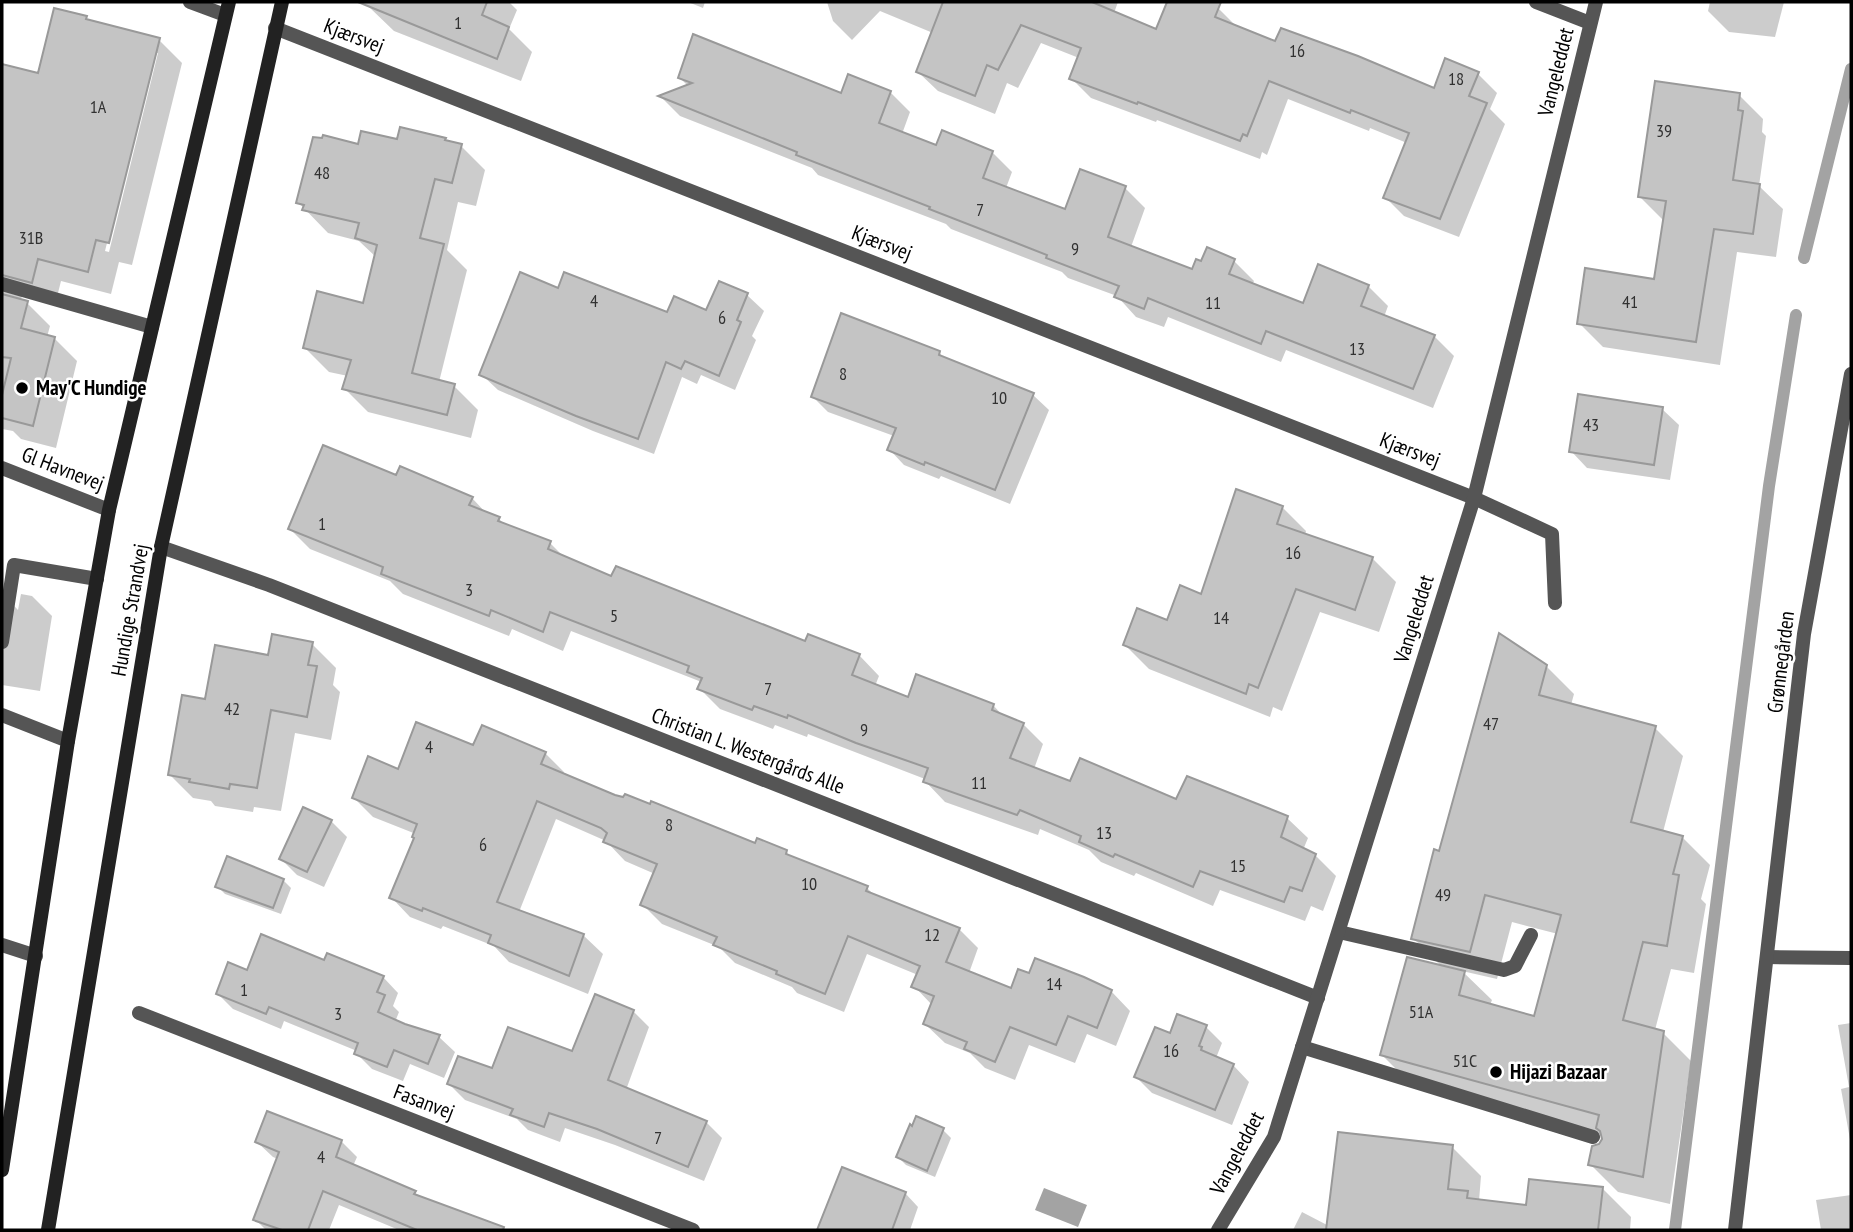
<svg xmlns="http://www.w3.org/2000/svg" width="1853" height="1232" font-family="'PT Sans Narrow',sans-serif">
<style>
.water{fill:#a3a3a3}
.shadow{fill:#0003;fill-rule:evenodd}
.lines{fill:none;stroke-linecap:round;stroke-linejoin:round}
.stream{stroke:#a3a3a3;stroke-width:12}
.building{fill:#c4c4c4;stroke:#999;stroke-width:2}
.lane{stroke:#555;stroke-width:14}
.street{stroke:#555;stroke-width:14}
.secondary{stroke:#222;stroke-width:14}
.poi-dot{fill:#000;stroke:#fff;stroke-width:2.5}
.labels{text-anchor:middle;stroke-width:5;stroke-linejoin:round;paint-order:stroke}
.number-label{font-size:18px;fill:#313131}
.street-label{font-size:21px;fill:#000;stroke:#fff}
.poi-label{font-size:21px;font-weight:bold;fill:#000;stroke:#fff;text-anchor:start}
</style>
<rect width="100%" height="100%" fill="#fff"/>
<polygon class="water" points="1044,1188 1087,1205 1078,1227 1035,1210"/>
<g class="shadow">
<polygon points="372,2 509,2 517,10 509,29 532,52 521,81 394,31 369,7"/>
<polygon points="688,2 705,2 703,8"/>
<polygon points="827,2 1118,2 1114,13 1157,32 1169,2 1203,2 1218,8 1237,27 1276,44 1434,90 1478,74 1497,93 1490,109 1505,124 1459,237 1404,216 1385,197 1407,143 1370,128 1369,131 1288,99 1267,155 1262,152 1260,159 1157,120 1156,122 1091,98 1071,78 1079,58 1041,43 1018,88 1007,83 995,114 938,91 918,72 933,33 880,11 852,40 833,21"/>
<polygon points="1710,2 1784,2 1775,37 1729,32 1708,11"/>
<path d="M86 17 91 22 159 40 182 63 132 265 119 262 111 294 61 281 55 305 28 297H22L19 301 27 303 50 326 47 337 54 338 77 361 56 448 21 439 13 431 2 429V66L39 75ZM154 53H158L109 252 105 251Z"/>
<polygon points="680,78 842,95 890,92 910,112 902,134 937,147 992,152 1012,172 1006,188 1066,211 1081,171 1125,188 1145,208 1131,247 1193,271 1202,263 1234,261 1254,281 1252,285 1304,306 1368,286 1388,306 1384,317 1434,336 1454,356 1433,408 1286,350 1281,362 1168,317 1164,327 1136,317 1117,296 1068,278 1062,272 951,229 946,224 818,175 812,168 680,116 661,97 688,86"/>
<polygon points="1739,95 1763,119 1762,132 1766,136 1759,186 1783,209 1776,257 1737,252 1720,365 1603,347 1579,323 1655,281 1664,221 1640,197"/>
<polygon points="445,139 449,143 461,146 485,170 476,206 458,202 447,250 467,270 439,382 454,386 478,410 471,438 368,412 344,388 348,376 329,372 305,348 364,305 376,257 359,241 328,233 298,202 359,146 399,141"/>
<polygon points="720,283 747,295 764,311 752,336 756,340 735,390 701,375 697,384 682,377 654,454 593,431 498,390 481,374 559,290 668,314 707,312"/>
<polygon points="939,353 946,359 1033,395 1049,410 1010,504 941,476 939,479 904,465 889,449 894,436 828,412 813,397"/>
<polygon points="1662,409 1679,425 1670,480 1587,468 1571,451"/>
<polygon points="397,478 472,498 488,515 499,519 507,527 550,543 566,559 612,579 806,643 859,655 879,676 875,686 909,699 993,705 1004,717 1023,724 1043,744 1034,769 1070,783 1287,818 1308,838 1303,850 1315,855 1336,876 1323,911 1311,906 1305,921 1220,890 1213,906 1136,873 1134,876 1101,862 1089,850 1040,829 1038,835 945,802 925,781 925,779 808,734 807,737 775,725 773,729 720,709 699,688 701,684 699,681 571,631 563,651 512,629 509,636 403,594 390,581 310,549 290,529"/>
<polygon points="1282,507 1306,531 1305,535 1372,558 1396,582 1379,632 1320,612 1282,711 1273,707 1270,717 1149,669 1125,645 1168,622 1203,596"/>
<polygon points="2,593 18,610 21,594 32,596 52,616 40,691 2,685"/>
<polygon points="312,644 336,668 333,685 340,692 331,740 295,733 281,811 254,807 253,812 215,806 211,801 193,798 169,774 206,701 269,657"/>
<path d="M1546 666 1574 694 1571 705 1655 728 1683 756 1663 832 1682 837 1710 865 1701 899 1706 904 1694 973 1671 969 1655 1030 1663 1033 1691 1061 1670 1204 1618 1192 1590 1164 1604 1139 1603 1135 1409 1082 1382 1055 1443 968 1413 938 1440 853ZM1512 922 1558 934 1536 1018 1490 1005 1492 1000 1462 971 1497 979Z"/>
<polygon points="474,747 545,753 564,772 563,775 614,797 756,845 786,852 792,858 867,888 875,896 959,929 978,948 969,973 1012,990 1111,991 1130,1011 1116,1046 1087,1034 1075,1063 1029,1045 1015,1080 985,1068 970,1053 945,1043 925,1024 933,1006 914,986 918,975 867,954 844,1012 797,993 792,987 735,963 719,947 662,924 642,904 655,874 625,861 606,841 556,819 519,912 583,935 603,954 588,994 509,962 494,946 443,926 441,929 410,917 391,897 416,839 416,834 373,817 354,798 399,771"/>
<polygon points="331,821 347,837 324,887 297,875 281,859"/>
<polygon points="283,880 291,888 281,914 225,894 217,886"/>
<polygon points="325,962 383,977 398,993 393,1006 399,1012 395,1022 439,1037 455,1052 444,1078 410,1064 403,1081 372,1069 356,1053 357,1051 284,1021 281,1029 233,1009 218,994 248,972"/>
<polygon points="633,1011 649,1027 626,1090 706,1122 722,1138 704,1181 615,1145 565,1128 560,1142 528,1130 517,1119 465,1100 449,1084 493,1071 573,1053"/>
<polygon points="1851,1023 1851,1145 1841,1089 1849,1087 1838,1025"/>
<polygon points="1206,1027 1222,1043 1216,1058 1233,1065 1249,1082 1232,1125 1152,1093 1136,1077 1171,1035"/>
<polygon points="943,1130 951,1138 935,1177 906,1165 898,1157"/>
<polygon points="341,1141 357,1157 353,1166 415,1193 420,1197 468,1216 483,1230 465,1230 469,1222 465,1222 462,1230 399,1230 339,1205 329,1230 266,1230 255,1219 278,1159 273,1157 257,1142"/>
<polygon points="1452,1147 1481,1176 1479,1201 1528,1207 1602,1188 1631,1217 1630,1230 1293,1230 1302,1212 1329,1226"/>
<polygon points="843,1169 905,1193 918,1207 910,1230 819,1230"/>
<polygon points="1851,1195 1851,1230 1821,1230 1816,1200"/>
</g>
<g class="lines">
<g class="stream">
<polyline points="1804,258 1851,69"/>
<polyline points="1675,1230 1769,486 1796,315"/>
</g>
</g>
<g class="building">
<polygon points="358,2 487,2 482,15 509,27 497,59"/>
<polygon points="943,2 1092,2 1156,29 1167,2 1221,2 1215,17 1275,41 1281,28 1358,56 1434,88 1445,58 1479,72 1469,96 1487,103 1440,219 1383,198 1409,133 1351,110 1350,113 1269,81 1247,136 1243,134 1240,141 1138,102 1137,104 1069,79 1081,48 1021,25 998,70 987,65 975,96 916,72"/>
<polygon points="54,8 87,16 86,19 160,38 109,243 96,240 88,272 38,259 32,283 2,275 2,64 38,73"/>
<polygon points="693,34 841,93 848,74 891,91 879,123 936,145 942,130 993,151 983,178 1065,209 1080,169 1126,186 1108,237 1192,269 1196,259 1201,261 1207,247 1235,259 1229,274 1303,303 1318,264 1369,285 1361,306 1435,335 1413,389 1266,331 1261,344 1148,298 1144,309 1114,297 1119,286 1046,258 1047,255 929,209 930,207 796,155 797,152 658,96 692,83 678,78"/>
<polygon points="1655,81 1740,93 1738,110 1743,111 1733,180 1760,184 1753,234 1714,229 1696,342 1577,324 1585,268 1654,279 1666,201 1638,197"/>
<polygon points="400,127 446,138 445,140 462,144 452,183 435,179 420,238 444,244 412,373 455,384 447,415 342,389 351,360 303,348 317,291 363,303 377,245 355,238 359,223 302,210 304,205 296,203 313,137 322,138 323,135 358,144 361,131 397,139"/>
<polygon points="520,272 558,288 564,272 667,312 674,296 706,310 719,281 748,293 737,320 741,322 719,376 685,361 681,369 666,362 638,439 576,416 479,375"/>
<polygon points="2,294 28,301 21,328 55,337 33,426 2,418 2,395 11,358 2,357"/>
<polygon points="841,313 940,351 939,355 1034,393 995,490 925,462 924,465 887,450 896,428 811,397"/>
<polygon points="1578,394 1663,407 1654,465 1569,452"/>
<polygon points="323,445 396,475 400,466 473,497 469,505 500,517 498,521 551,541 548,549 611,576 616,566 805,641 808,634 860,654 852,675 908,697 916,674 994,704 992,710 1024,723 1010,758 1070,781 1080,758 1176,799 1187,776 1288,816 1281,837 1316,854 1302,891 1290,887 1284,902 1200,871 1193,887 1115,854 1113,857 1079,842 1081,836 1020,810 1017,815 923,782 928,768 856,743 788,715 787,718 754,706 752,710 697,689 702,678 687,672 689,666 550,612 543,632 491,610 489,616 381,574 383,567 288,529"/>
<polygon points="1236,489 1283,506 1277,524 1373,557 1355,610 1296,589 1258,688 1249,684 1246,694 1123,645 1137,608 1167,620 1180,585 1201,594"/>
<polygon points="1499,633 1547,665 1539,695 1656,726 1631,822 1683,836 1673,874 1679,875 1667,946 1643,942 1623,1020 1664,1031 1643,1177 1588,1165 1592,1146 1599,1144 1602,1139 1600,1131 1596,1128 1599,1115 1380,1055 1407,957 1465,971 1459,995 1534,1016 1561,915 1485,895 1470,952 1411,939 1434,849 1439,851"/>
<polygon points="272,634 313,642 308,665 317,666 307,717 271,710 257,788 230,784 229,789 189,782 190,779 168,775 182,695 205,699 215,645 268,655"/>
<polygon points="416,722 473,745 482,725 546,752 541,764 615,795 623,797 625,794 650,804 651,801 755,843 757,838 787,850 786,854 868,886 866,891 960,928 946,962 1011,988 1018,969 1029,973 1035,958 1084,977 1112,990 1097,1028 1068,1016 1056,1045 1010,1027 995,1062 964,1049 967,1042 923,1024 934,996 911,987 920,966 848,936 825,994 776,974 777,971 713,945 717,937 640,905 657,864 603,842 607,833 601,828 537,801 497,902 584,934 569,976 488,943 491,935 423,908 422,911 389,898 414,838 412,837 417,824 352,798 368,756 398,769"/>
<polygon points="303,807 332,820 307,872 279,859"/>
<polygon points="227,856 284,879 273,908 215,887"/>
<polygon points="261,934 324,960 327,953 384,976 377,992 385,995 378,1012 405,1024 440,1035 428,1064 394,1050 387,1067 354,1054 358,1043 269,1007 266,1014 216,994 228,962 247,970"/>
<polygon points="595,994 634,1010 608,1080 707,1121 688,1167 597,1129 549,1113 544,1127 510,1115 513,1109 447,1084 458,1056 492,1068 508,1027 572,1051"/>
<polygon points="1177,1014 1207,1025 1199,1046 1202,1047 1201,1050 1234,1064 1215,1110 1134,1077 1155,1027 1170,1033"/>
<polygon points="267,1111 342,1140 336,1157 416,1191 414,1194 504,1227 503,1230 417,1230 323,1191 308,1230 282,1230 253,1220 279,1152 255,1142"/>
<polygon points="916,1116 944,1128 927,1171 896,1157 910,1124 912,1126"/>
<polygon points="1338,1132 1453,1145 1448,1189 1468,1191 1467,1198 1526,1205 1529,1179 1603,1187 1598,1230 1326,1230"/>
<polygon points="842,1167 906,1192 892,1230 817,1230"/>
</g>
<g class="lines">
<g class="lane">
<polyline points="2,284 152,327"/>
<polyline points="1474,498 1552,534 1555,603"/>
<polyline points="2,642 14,565 97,579"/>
<polyline points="2,715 68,741"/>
<polyline points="1339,932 1504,970 1515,966 1531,935"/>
<polyline points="1302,1047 1593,1137"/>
</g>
<g class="street">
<polyline points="190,2 225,15"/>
<polyline points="1536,2 1590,23"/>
<polyline points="275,28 1474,498"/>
<polyline points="2,468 109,510"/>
<polyline points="161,547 269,585 1318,998"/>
<polyline points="2,945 36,956"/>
<polyline points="1767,957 1851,958"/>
<polyline points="139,1013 693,1230"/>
<polyline points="1218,1230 1274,1137 1474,498 1596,2"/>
<polyline points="1735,1230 1804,634 1851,374"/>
</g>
<g class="secondary">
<polyline points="2,1170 68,741 109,510 229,2"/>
<polyline points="48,1230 161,547 282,2"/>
</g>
</g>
<g class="poi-dot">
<circle cx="22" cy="388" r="7"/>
<circle cx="1496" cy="1072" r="7"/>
</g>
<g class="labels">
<g class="number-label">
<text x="458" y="29">1</text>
<text x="1297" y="57">16</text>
<text x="1456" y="85">18</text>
<text x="98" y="113">1A</text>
<text x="1664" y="137">39</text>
<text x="322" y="179">48</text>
<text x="980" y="216">7</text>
<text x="31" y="244">31B</text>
<text x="1075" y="255">9</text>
<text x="594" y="307">4</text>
<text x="1630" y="308">41</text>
<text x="1213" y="309">11</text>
<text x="722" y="324">6</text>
<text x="1357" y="355">13</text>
<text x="843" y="380">8</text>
<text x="999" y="404">10</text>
<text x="1591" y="431">43</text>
<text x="322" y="530">1</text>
<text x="1293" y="559">16</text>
<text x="469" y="596">3</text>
<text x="614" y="622">5</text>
<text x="1221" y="624">14</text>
<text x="768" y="695">7</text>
<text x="232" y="715">42</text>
<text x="1491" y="730">47</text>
<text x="864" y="736">9</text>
<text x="429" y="753">4</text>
<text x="979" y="789">11</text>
<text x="669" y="831">8</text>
<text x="1104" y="839">13</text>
<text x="483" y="851">6</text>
<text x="1238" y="872">15</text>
<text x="809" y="890">10</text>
<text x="1443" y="901">49</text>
<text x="932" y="941">12</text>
<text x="1054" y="990">14</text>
<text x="244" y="996">1</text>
<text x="1421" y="1018">51A</text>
<text x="338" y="1020">3</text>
<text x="1171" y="1057">16</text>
<text x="1465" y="1067">51C</text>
<text x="658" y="1144">7</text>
<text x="321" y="1163">4</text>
</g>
<g class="street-label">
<text transform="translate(354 36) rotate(21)" y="7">Kjærsvej</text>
<text transform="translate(1556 72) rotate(-76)" y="7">Vangeleddet</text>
<text transform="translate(882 243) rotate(21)" y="7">Kjærsvej</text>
<text transform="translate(1410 450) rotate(21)" y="7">Kjærsvej</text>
<text transform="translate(63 469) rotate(21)" y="7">Gl Havnevej</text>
<text transform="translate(130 610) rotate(-80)" y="7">Hundige Strandvej</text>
<text transform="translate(1414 619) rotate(-73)" y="7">Vangeleddet</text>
<text transform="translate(1781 662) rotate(-83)" y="7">Grønnegården</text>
<text transform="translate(748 751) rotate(21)" y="7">Christian L. Westergårds Alle</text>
<text transform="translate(424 1102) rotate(21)" y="7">Fasanvej</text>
<text transform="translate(1237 1153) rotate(-62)" y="7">Vangeleddet</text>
</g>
<g class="poi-label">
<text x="36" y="395">May'C Hundige</text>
<text x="1510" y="1079">Hijazi Bazaar</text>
</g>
</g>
<rect width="1853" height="1232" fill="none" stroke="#000000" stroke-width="7"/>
</svg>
